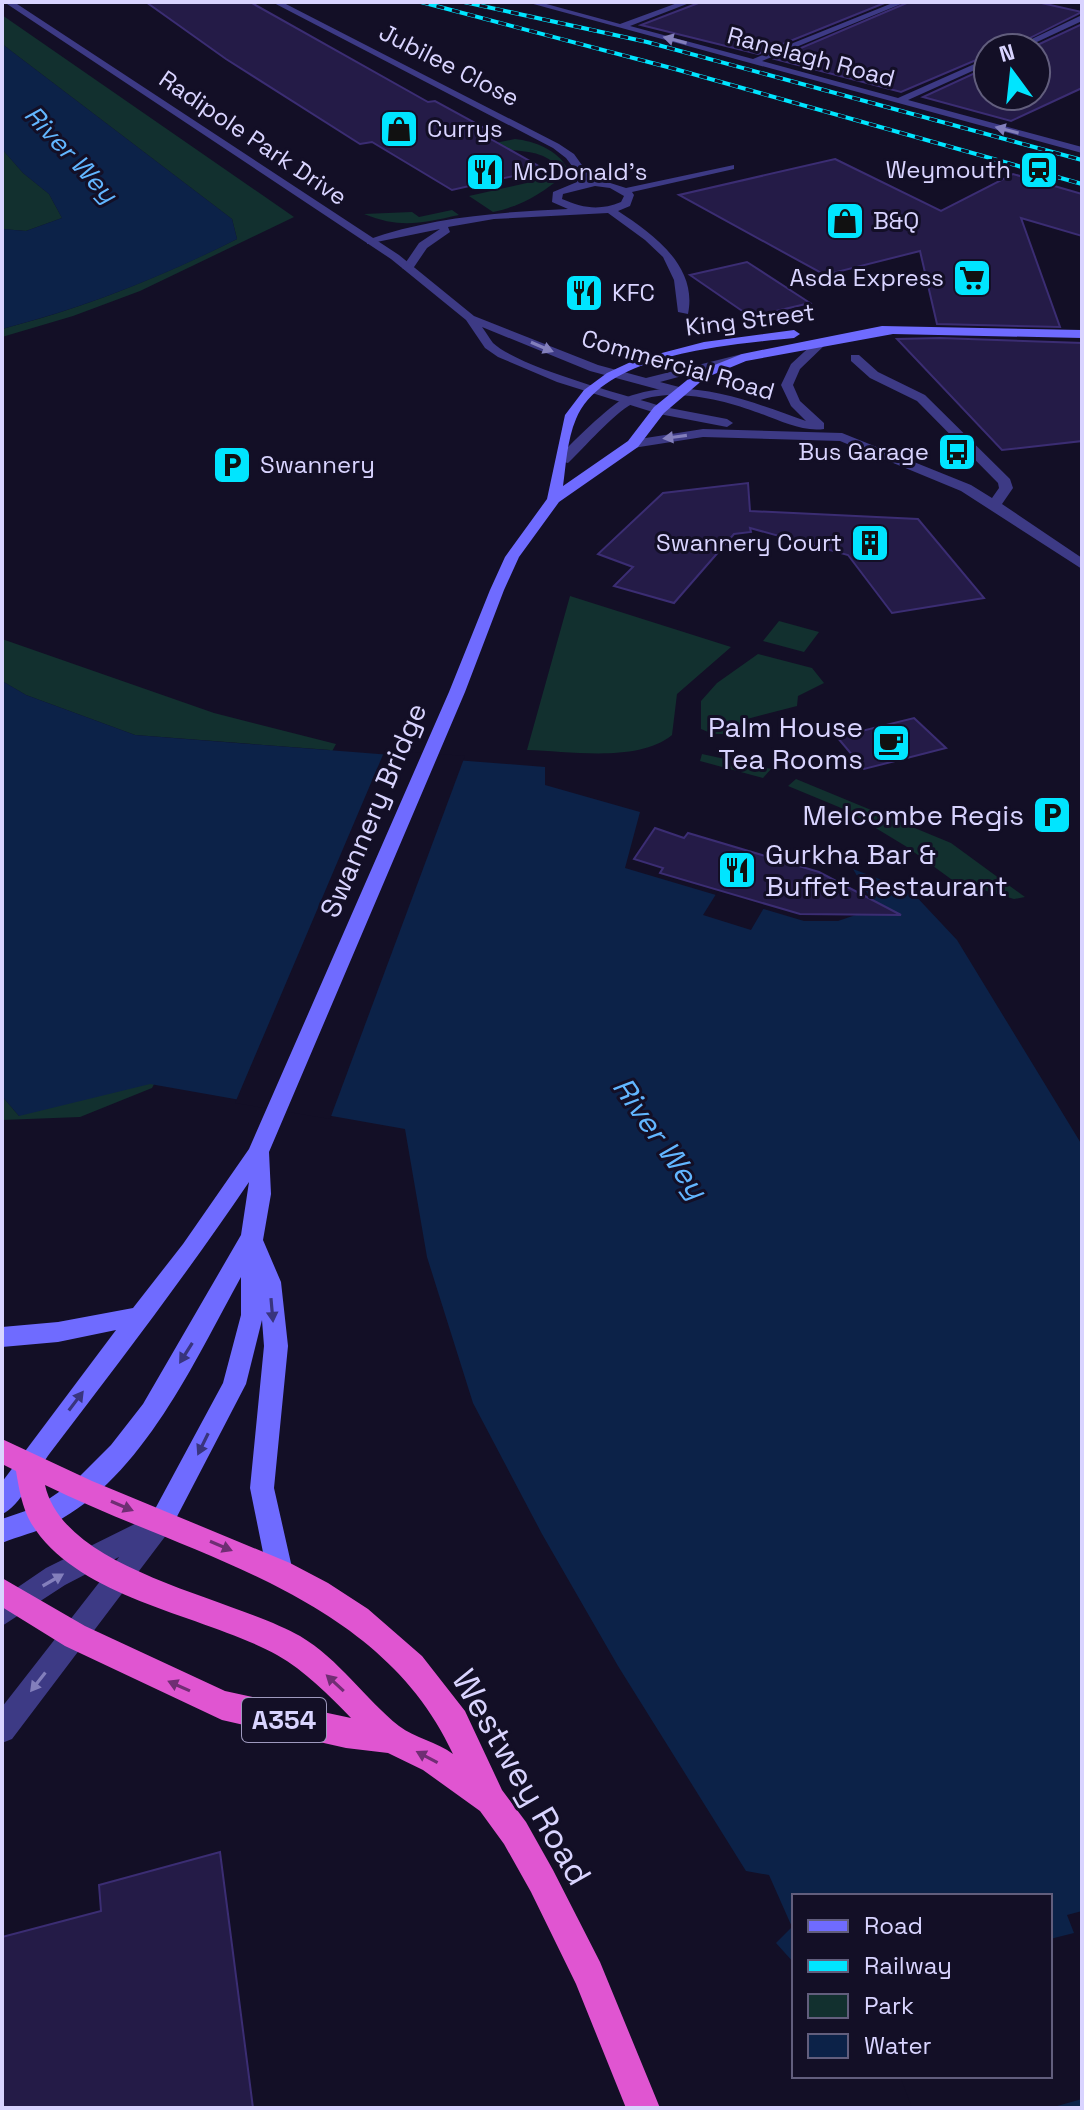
<svg xmlns="http://www.w3.org/2000/svg" width="1084" height="2110" font-family="'Space Grotesk',sans-serif">
<style>
.green{fill:#12302f}
.water{fill:#0c2248}
.pier{fill:#130f26}
.building{fill:#241b47;stroke:#3b2d73;stroke-width:2}
.lines{fill:none;stroke-linecap:round;stroke-linejoin:round}
.minor{fill:#3d3a85;fill-rule:evenodd}
.tertiary{fill:#3d3a85;fill-rule:evenodd}
.secondary{fill:#6f6bff;fill-rule:evenodd}
.trunk{fill:#e055d1;fill-rule:evenodd}
.rail-casing{stroke:#00e5ff;stroke-width:4}
.rail{stroke:#130f26;stroke-width:3;stroke-dasharray:8;stroke-linecap:butt}
.oneway{fill:#837fbc}
.oneway2{fill:#38347d}
.oneway3{fill:#6f2e73}
.labels{text-anchor:middle;stroke-width:6;stroke-linejoin:round;paint-order:stroke}
.far-street-label{font-size:24px;fill:#d9d4ff;stroke:#130f26}
.far-poi-label{font-size:24px;fill:#d9d4ff;stroke:#130f26;text-anchor:start}
.far-water-label{font-size:26px;font-style:italic;fill:#62b6ff;stroke:#130f26}
.shield{fill:#130f26;stroke:#9e99be;stroke-width:2}
.shield-label{font-size:26px;font-weight:bold;fill:#d9d4ff}
.poi-label{font-size:28px;fill:#d9d4ff;stroke:#130f26;text-anchor:end}
.street-label{font-size:28px;fill:#d9d4ff;stroke:#130f26}
.water-label{font-size:30px;font-style:italic;fill:#62b6ff;stroke:#130f26}
.near-street-label{font-size:34px;fill:#d9d4ff;stroke:#130f26}
</style>
<rect width="100%" height="100%" fill="#130f26"/>
<g class="green">
<path d="M2 15 294 217 140 291 73 316 2 337V329C87 307 158 278 237 239L232 219 2 44Z"/>
<path d="M515 139C534 141 558 150 567 168L564 171 558 169C541 134 439 158 405 161Z"/>
<polygon points="2,149 23,173 49,194 62,218 26,231 2,229"/>
<path d="M566 174C540 194 525 205 493 212L469 196Z"/>
<path d="M452 210 459 215C422 223 401 229 364 214L412 212 419 217Z"/>
<path d="M570 596 731 647 677 694 672 735C638 763 570 751 527 750Z"/>
<polygon points="779,621 819,632 804,652 763,641"/>
<polygon points="2,639 214,713 336,744 152,1088 80,1117 2,1120 2,1096 19,1116 330,750 135,735 26,695 2,681"/>
<polygon points="758,654 812,668 824,683 798,696 797,706 747,719 758,734 713,734 701,729 701,701 717,683"/>
<polygon points="702,754 771,769 763,778 700,761"/>
<polygon points="796,779 951,843 1025,897 1014,899 983,890 966,890 907,847 846,810 788,786"/>
</g>
<g class="water">
<path d="M2 44 232 219 237 239C160 278 86 307 2 329V229L26 231 62 218 49 194 23 173 2 149Z"/>
<polygon points="2,681 26,695 135,735 545,767 545,785 640,812 625,868 804,921 838,921 876,908 853,869 911,891 957,940 1082,1145 1082,2108 916,2108 1050,2076 1050,1896 794,1896 794,1963 776,1943 792,1927 769,1875 746,1871 618,1666 542,1534 473,1403 427,1257 405,1129 150,1084 19,1116 2,1096"/>
</g>
<g class="pier">
<polygon points="385,750 465,756 330,1119 235,1103"/>
<polygon points="718,891 765,906 751,930 703,915"/>
<polygon points="1082,1911 1082,2099 1050,2108 912,2108 900,2076 1050,2076 1050,1939 1074,1933 1067,1915"/>
</g>
<g class="building">
<polygon points="146,2 250,2 428,102 435,101 490,131 480,133 544,169 452,190 372,142 360,144 226,59"/>
<polygon points="701,2 887,2 758,54 641,25"/>
<polygon points="909,2 1037,2 1082,12 1010,48 988,48 988,55 901,92 775,59"/>
<polygon points="1082,24 1082,88 1011,121 923,97 988,67 988,96 1036,96 1036,48 1031,48"/>
<polygon points="835,159 941,211 1013,174 1082,194 1082,236 1021,218 1060,327 937,324 920,251 825,275 679,195"/>
<polygon points="747,262 810,303 751,317 690,275"/>
<polygon points="940,338 1082,343 1082,441 1002,450 897,339"/>
<polygon points="748,483 750,511 918,519 984,598 892,613 848,555 750,528 751,532 734,534 674,603 614,586 633,567 598,554 663,493"/>
<polygon points="914,718 946,748 864,769 837,737"/>
<polygon points="655,828 684,838 688,833 819,872 901,915 800,914 660,873 663,868 634,859"/>
<polygon points="220,1852 253,2108 2,2108 2,1937 101,1911 99,1885"/>
</g>
<g class="lines">
<g class="minor">
<path d="M272 2H282L559 144 574 154 589 175 587 180 604 181 626 188 734 165V169L632 192 634 195 630 206 618 211C653 234 698 266 688 314L678 312 674 280 663 257 645 240 608 213 494 219 448 227 450 232 427 248 412 270 408 271 402 268 419 243 440 229 367 244V240C431 217 501 212 568 209L552 202 553 192 577 182 579 175 566 158 553 148ZM595 186 610 188 624 196 621 202C599 211 583 208 562 199L563 194Z"/>
<polygon points="526,2 539,2 620,24 680,2 692,2 630,26 753,59 895,2 906,2 762,61 898,98 988,58 988,64 908,100 1082,147 1082,153"/>
<polygon points="1082,15 1082,21 1024,48 1013,48"/>
<path d="M817 340 827 343 800 369 793 385 800 401 824 423V429C802 432 781 421 759 413 724 400 667 385 632 404 614 413 584 448 568 463L556 460C567 447 612 403 625 398 684 374 750 401 806 421L791 406 781 385 791 364Z"/>
<polygon points="851,355 859,355 878,372 925,395 1010,479 1013,488 1002,504 1082,558 1082,569 961,491 840,441 703,437 633,448 626,444 633,440 703,429 842,433 971,485 992,498 999,488 998,483 917,401 870,378 851,361"/>
<polygon points="659,406 727,419 733,423 727,427 654,413 654,407"/>
</g>
<g class="tertiary">
<path d="M4 2H14L399 255 474 316 598 365 646 378 742 354 748 358 660 382 683 388 685 391 679 395 590 371 482 327C486 332 489 338 493 343 520 368 625 395 664 407V413L659 414 557 382 498 357 485 348 466 320 391 259Z"/>
<polygon points="161,1511 170,1514 174,1522 170,1530 12,1739 2,1743 2,1707 119,1557 65,1585 2,1626 2,1598 46,1568"/>
</g>
<path class="secondary" d="M882 326 1082 330V338L893 334 746 361 705 378 664 413 638 447 559 502 519 557 504 590 465 692 269 1152 271 1194 263 1240 281 1282 288 1346 274 1488 293 1572 289 1580 280 1584 271 1580 267 1572 250 1488 264 1346 262 1320 246 1384 170 1530 161 1533 152 1530 148 1522 223 1383 241 1315V1277C195 1360 143 1477 54 1523 38 1532 19 1536 2 1543V1519L37 1507 75 1481 111 1445 143 1404 241 1235 249 1182C186 1275 118 1364 50 1453 38 1469 19 1508 2 1514V1482L116 1330 58 1342 2 1347V1327L58 1322 133 1308 183 1244 249 1149 449 692 490 590 505 557 547 499 565 415 584 390 607 373 635 360 704 342 794 330 800 334 794 338C733 344 603 353 576 419 567 440 566 465 563 486L628 441 654 407 697 372 742 354Z"/>
<path class="trunk" d="M2 1439 92 1481 290 1563 328 1583 368 1609 422 1656 465 1711 502 1790 526 1822 553 1870 600 1962 660 2108H626L576 1984 531 1892 504 1844 480 1811 423 1770 388 1753 346 1748 222 1720 65 1646 2 1607V1578L85 1626 225 1691 351 1718C329 1695 305 1671 277 1655 203 1614 78 1600 31 1523 22 1507 19 1489 16 1471L2 1464ZM45 1485C191 1557 379 1593 453 1754 437 1742 415 1738 399 1726 364 1698 340 1660 300 1636 232 1597 64 1571 45 1485Z"/>
<defs>
<g id="rail">
<polyline points="421,2 675,69 1082,184"/>
<polyline points="464,2 647,42 1082,160"/>
</g>
</defs>
<use href="#rail" class="rail-casing"/>
<use href="#rail" class="rail"/>
</g>
<defs><path id="oneway-solid" d="M-6-.8H1V-3.2L6.5 0L1 3.2V.8H-6Z" transform="scale(2)"/></defs>
<g class="oneway">
<use href="#oneway-solid" transform="translate(675 40) rotate(-165)"/>
<use href="#oneway-solid" transform="translate(1007 130) rotate(-165)"/>
<use href="#oneway-solid" transform="translate(542 347) rotate(23)"/>
<use href="#oneway-solid" transform="translate(675 437) rotate(172)"/>
<use href="#oneway-solid" transform="translate(53 1580) rotate(-30)"/>
<use href="#oneway-solid" transform="translate(38 1682) rotate(128)"/>
</g>
<g class="oneway2">
<use href="#oneway-solid" transform="translate(272 1310) rotate(85)"/>
<use href="#oneway-solid" transform="translate(186 1353) rotate(122)"/>
<use href="#oneway-solid" transform="translate(76 1401) rotate(-53)"/>
<use href="#oneway-solid" transform="translate(203 1444) rotate(116)"/>
</g>
<g class="oneway3">
<use href="#oneway-solid" transform="translate(122 1506) rotate(23)"/>
<use href="#oneway-solid" transform="translate(221 1546) rotate(23)"/>
<use href="#oneway-solid" transform="translate(335 1683) rotate(-137)"/>
<use href="#oneway-solid" transform="translate(179 1686) rotate(-156)"/>
<use href="#oneway-solid" transform="translate(427 1757) rotate(-152)"/>
</g>
<defs>
<symbol id="shop-square" viewBox="-11 -11 22 22"><rect x="-9" y="-9" width="18" height="18" rx="4" fill="#00e5ff" stroke="#130f26"/><path d="M-5-2.5h2.3a2.7 3.5 0 0 1 5.4 0H5L5.5 6h-11ZM-1.5-2.5h3a1.5 2.3 0 0 0-3 0Z" fill="#111"/></symbol>
<symbol id="station-square" viewBox="-11 -11 22 22"><rect x="-9" y="-9" width="18" height="18" rx="4" fill="#00e5ff" stroke="#130f26"/><path d="M-3-6H3Q5-6 5-4V2Q5 4 3 4L4.5 6H3L1.5 4h-3L-3 6H-4.5L-3 4Q-5 4-5 2V-4Q-5-6-3-6ZM-3.5-4v3h7v-3ZM-3.5 1v1.5H-2V1ZM2 1v1.5H3.5V1Z" fill="#111"/></symbol>
<symbol id="restaurant-square" viewBox="-11 -11 22 22"><rect x="-9" y="-9" width="18" height="18" rx="4" fill="#00e5ff" stroke="#130f26"/><path d="M-5-6h1v4h1v-4h1v4h1v-4h1v5L-1.5 .5V6h-2V.5L-5-1ZM5-6V6H3V1.5H1.5Q1.5-4 5-6Z" fill="#111"/></symbol>
<symbol id="supermarket-square" viewBox="-11 -11 22 22"><rect x="-9" y="-9" width="18" height="18" rx="4" fill="#00e5ff" stroke="#130f26"/><path d="M-6-5.5h2.5l.6 2H6L4.5 2H-2.5L-4.4-4H-6ZM-1.5 3.2a1.3 1.3 0 1 0 .1 0ZM3 3.2a1.3 1.3 0 1 0 .1 0Z" fill="#111"/></symbol>
<symbol id="bus-square" viewBox="-11 -11 22 22"><rect x="-9" y="-9" width="18" height="18" rx="4" fill="#00e5ff" stroke="#130f26"/><path d="M-5-6H5V4H4V6H2V4H-2V6H-4V4H-5ZM-3.5-4V0h7V-4ZM-3.5 1.2v1.5H-2V1.2ZM2 1.2v1.5H3.5V1.2Z" fill="#111"/></symbol>
<symbol id="parking-square" viewBox="-11 -11 22 22"><rect x="-9" y="-9" width="18" height="18" rx="4" fill="#00e5ff" stroke="#130f26"/><path d="M-3.5-5.5H1a3.5 3.5 0 0 1 0 7H-1V5.5H-3.5ZM-1-3.4V-.6H.8a1.4 1.4 0 0 0 0-2.8Z" fill="#111"/></symbol>
<symbol id="building-square" viewBox="-11 -11 22 22"><rect x="-9" y="-9" width="18" height="18" rx="4" fill="#00e5ff" stroke="#130f26"/><path d="M-4-6H4V6H1V3H-1V6H-4ZM-2.5-4.3h1.7v1.8h-1.7ZM.8-4.3h1.7v1.8H.8ZM-2.5-1h1.7V.8h-1.7ZM.8-1h1.7V.8H.8Z" fill="#111"/></symbol>
<symbol id="cafe-square" viewBox="-11 -11 22 22"><rect x="-9" y="-9" width="18" height="18" rx="4" fill="#00e5ff" stroke="#130f26"/><path d="M-5.5-4.5H6V0H3Q3 3.5 0 3.5H-2.5Q-5.5 3.5-5.5 0ZM3-3.2v2h1.7v-2ZM-6 4.5H4V6H-6Z" fill="#111"/></symbol>
</defs>
<g fill-rule="evenodd">
<use href="#shop-square" x="377" y="107" width="44" height="44"/>
<use href="#station-square" x="1017" y="148" width="44" height="44"/>
<use href="#restaurant-square" x="463" y="150" width="44" height="44"/>
<use href="#shop-square" x="823" y="199" width="44" height="44"/>
<use href="#supermarket-square" x="950" y="256" width="44" height="44"/>
<use href="#restaurant-square" x="562" y="271" width="44" height="44"/>
<use href="#bus-square" x="935" y="430" width="44" height="44"/>
<use href="#parking-square" x="210" y="443" width="44" height="44"/>
<use href="#building-square" x="848" y="521" width="44" height="44"/>
<use href="#cafe-square" x="869" y="721" width="44" height="44"/>
<use href="#parking-square" x="1030" y="793" width="44" height="44"/>
<use href="#restaurant-square" x="715" y="848" width="44" height="44"/>
</g>
<g class="labels">
<g class="far-street-label">
<text transform="translate(811 57) rotate(15)" y="8">Ranelagh Road</text>
<text transform="translate(449 65) rotate(27)" y="8">Jubilee Close</text>
<text transform="translate(253 138) rotate(34)" y="8">Radipole Park Drive</text>
<text transform="translate(750 320) rotate(-7)" y="8">King Street</text>
<text transform="translate(678 365) rotate(16)" y="8">Commercial Road</text>
</g>
<g class="far-poi-label">
<text x="427" y="137">Currys</text>
<text x="1011" y="178" text-anchor="end">Weymouth</text>
<text x="513" y="180">McDonald's</text>
<text x="873" y="229">B&amp;Q</text>
<text x="944" y="286" text-anchor="end">Asda Express</text>
<text x="612" y="301">KFC</text>
<text x="929" y="460" text-anchor="end">Bus Garage</text>
<text x="260" y="473">Swannery</text>
<text x="842" y="551" text-anchor="end">Swannery Court</text>
</g>
<g class="far-water-label">
<text transform="translate(71 154) rotate(47)" y="9">River Wey</text>
</g>
<rect class="shield" x="242" y="1698" width="84" height="44" rx="6"/>
<g class="shield-label">
<text x="284" y="1729">A354</text>
</g>
<g class="poi-label">
<text x="863" y="737">Palm House<tspan x="863" dy="32">Tea Rooms</tspan></text>
<text x="1024" y="825">Melcombe Regis</text>
<text x="765" y="864" text-anchor="start">Gurkha Bar &amp;<tspan x="765" dy="32">Buffet Restaurant</tspan></text>
</g>
<g class="street-label">
<text transform="translate(373 810) rotate(-67)" y="10">Swannery Bridge</text>
</g>
<g class="water-label">
<text transform="translate(660 1138) rotate(55)" y="10">River Wey</text>
</g>
<g class="near-street-label">
<text transform="translate(522 1777) rotate(60)" y="12">Westwey Road</text>
</g>
</g>
<rect width="1084" height="2110" fill="none" stroke="#d9d4ff" stroke-width="8"/>
<rect x="792" y="1894" width="260" height="184" fill="#130f26" stroke="#625e7d" stroke-width="2"/>
<rect x="808" y="1920" width="40" height="12" fill="#6f6bff" stroke="#625e7d" stroke-width="2"/>
<text x="864" y="1934" font-size="24" fill="#d9d4ff">Road</text>
<rect x="808" y="1960" width="40" height="12" fill="#00e5ff" stroke="#625e7d" stroke-width="2"/>
<text x="864" y="1974" font-size="24" fill="#d9d4ff">Railway</text>
<rect x="808" y="1994" width="40" height="24" fill="#12302f" stroke="#625e7d" stroke-width="2"/>
<text x="864" y="2014" font-size="24" fill="#d9d4ff">Park</text>
<rect x="808" y="2034" width="40" height="24" fill="#0c2248" stroke="#625e7d" stroke-width="2"/>
<text x="864" y="2054" font-size="24" fill="#d9d4ff">Water</text>
<g transform="translate(1012 72) rotate(345)"><circle r="38" fill="#130f26" stroke="#625e7d" stroke-width="2"/>
<path d="M0-6L14 30L0 20L-14 30Z" fill="#00e5ff"/>
<text y="-12" font-size="22" font-weight="bold" text-anchor="middle" fill="#d9d4ff">N</text>
</g>
</svg>
